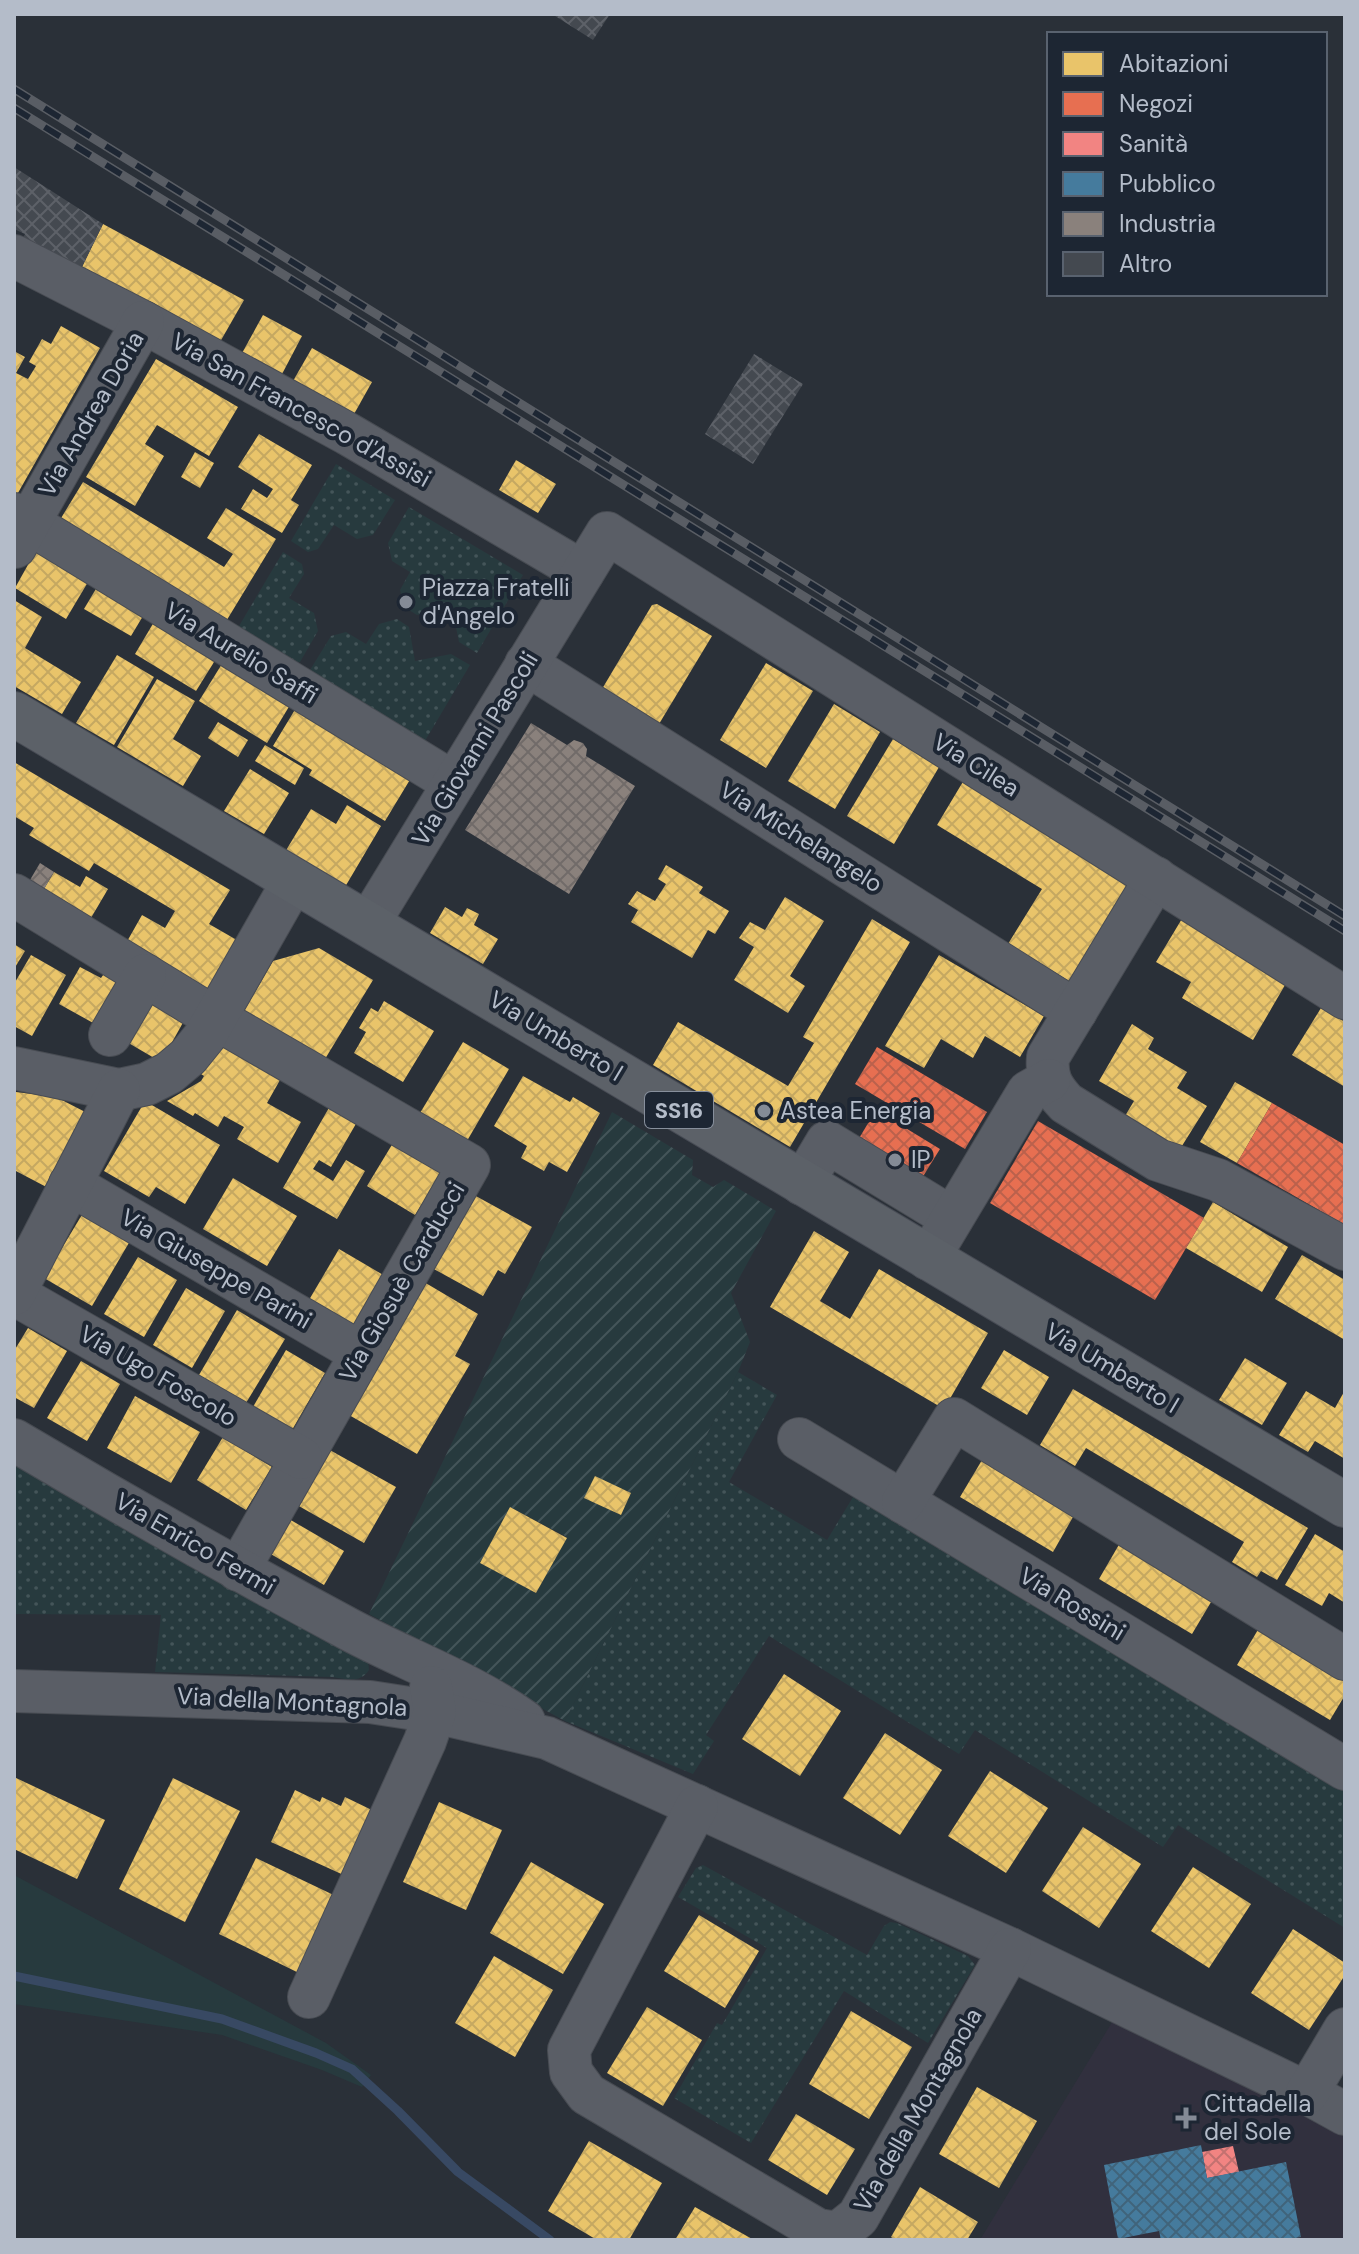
<svg xmlns="http://www.w3.org/2000/svg" width="1359" height="2254" font-family="'DM Sans',sans-serif">
<style>
.medical{fill:#31303e}
.grass{fill:#273a3e}
.park{fill:url(#park-dots)}
.garden{fill:url(#garden-furrows);fill-rule:evenodd}
.homes{fill:url(#homes-cross-hatch)}
.shops{fill:url(#shops-cross-hatch)}
.health{fill:url(#health-cross-hatch)}
.public{fill:url(#public-cross-hatch)}
.industry{fill:url(#industry-cross-hatch)}
.lines{fill:none;stroke-linecap:round;stroke-linejoin:round}
.stream{stroke:#384963;stroke-width:9}
.building{fill:url(#building-cross-hatch)}
.minor-casing{stroke:#484c53;stroke-width:44}
.major-casing{stroke:#484c55;stroke-width:46}
.minor{stroke:#5a5e66;stroke-width:42}
.major{stroke:#5c6168;stroke-width:44}
.rail-casing{stroke:#595d64;stroke-width:9}
.rail{stroke:#1d2633;stroke-width:6;stroke-dasharray:18;stroke-linecap:butt}
.poi-dot{fill:#848b96;stroke:#1d2633;stroke-width:3}
.labels{text-anchor:middle;stroke-width:8;stroke-linejoin:round;paint-order:stroke}
.shield{fill:#1d2633;stroke:#878f9c;stroke-width:2}
.shield-label{font-size:22px;font-weight:bold;fill:#b4bcc9}
.street-label{font-size:24px;fill:#b4bcc9;stroke:#1d2633}
.poi-label{font-size:24px;fill:#b4bcc9;stroke:#1d2633;text-anchor:start}
</style>
<defs>
<pattern id="park-dots" width="8" height="8" patternUnits="userSpaceOnUse" patternTransform="scale(2)"><rect width="8" height="8" fill="#273a3e"/><path d="M2 2h.1M6 6h.1" fill="none" stroke="#445559" stroke-width="1.8" stroke-linecap="round"/></pattern>
<pattern id="garden-furrows" width="10" height="10" patternUnits="userSpaceOnUse" patternTransform="scale(2)"><rect width="10" height="10" fill="#273a3e"/><path d="M-1 1l2-2M0 10L10 0M9 11l2-2" fill="none" stroke="#445559"/></pattern>
<pattern id="homes-cross-hatch" width="8" height="8" patternUnits="userSpaceOnUse" patternTransform="scale(2)"><rect width="8" height="8" fill="#e9c46a"/><path d="M0 0l8 8M0 8l8-8" fill="none" stroke="#c5a861"/></pattern>
<pattern id="shops-cross-hatch" width="8" height="8" patternUnits="userSpaceOnUse" patternTransform="scale(2)"><rect width="8" height="8" fill="#e76f51"/><path d="M0 0l8 8M0 8l8-8" fill="none" stroke="#bb614c"/></pattern>
<pattern id="health-cross-hatch" width="8" height="8" patternUnits="userSpaceOnUse" patternTransform="scale(2)"><rect width="8" height="8" fill="#f28482"/><path d="M0 0l8 8M0 8l8-8" fill="none" stroke="#c37170"/></pattern>
<pattern id="public-cross-hatch" width="8" height="8" patternUnits="userSpaceOnUse" patternTransform="scale(2)"><rect width="8" height="8" fill="#457b9d"/><path d="M0 0l8 8M0 8l8-8" fill="none" stroke="#40647b"/></pattern>
<pattern id="industry-cross-hatch" width="8" height="8" patternUnits="userSpaceOnUse" patternTransform="scale(2)"><rect width="8" height="8" fill="#8a817c"/><path d="M0 0l8 8M0 8l8-8" fill="none" stroke="#716b69"/></pattern>
<pattern id="building-cross-hatch" width="8" height="8" patternUnits="userSpaceOnUse" patternTransform="scale(2)"><rect width="8" height="8" fill="#444950"/><path d="M0 0l8 8M0 8l8-8" fill="none" stroke="#5d6168"/></pattern>
</defs>
<rect width="100%" height="100%" fill="#2a3038"/>
<polygon class="medical" points="1114,2019 1345,2133 1345,2240 980,2240"/>
<polygon class="grass" points="14,1875 326,2043 371,2075 362,2087 322,2070 222,2035 14,2004"/>
<g class="park">
<polygon points="336,464 395,500 373,535 357,539 334,525 318,549 308,552 291,541"/>
<polygon points="409,507 523,575 477,653 459,642 452,608 417,615 404,607 400,590 410,572 392,561 388,543"/>
<polygon points="283,552 302,564 304,574 289,598 314,613 318,631 300,662 287,663 236,631"/>
<polygon points="397,619 409,627 415,661 451,654 470,665 422,746 315,680 310,670 331,636 346,632 366,644 379,624"/>
<polygon points="738,1372 777,1395 729,1482 827,1540 853,1497 1345,1792 1345,1928 1178,1825 1163,1847 975,1730 959,1754 769,1636 706,1735 714,1741 693,1774 565,1721"/>
<path d="M14 1458 368 1661 369 1670C360 1684 346 1679 332 1677L155 1672 161 1615 14 1614Z"/>
<polygon points="703,1865 867,1955 884,1926 890,1922 897,1923 968,1956 975,1965 928,2043 844,1991 751,2143 674,2098 717,2023 722,2025 767,1948 678,1897 696,1868"/>
</g>
<path class="garden" d="M612 1112 693 1160 692 1175 713 1187 724 1180 776 1211 731 1293 750 1342 738 1372 565 1721 369 1614ZM595 1477 631 1493 621 1515 585 1498ZM510 1507 567 1537 536 1593 480 1563Z"/>
<g class="homes">
<polygon points="103,224 244,300 220,342 82,267"/>
<polygon points="263,315 302,336 281,376 241,355"/>
<polygon points="61,326 100,348 14,500 14,351 25,357 16,373 28,379 36,366 29,362 42,339 51,344"/>
<polygon points="312,348 372,382 349,423 289,388"/>
<polygon points="156,359 238,407 209,456 157,425 145,444 164,456 135,506 86,477"/>
<polygon points="259,434 312,465 291,500 299,505 282,533 241,509 253,489 267,498 273,489 238,467"/>
<polygon points="195,452 214,463 200,488 181,477"/>
<polygon points="516,460 556,484 538,513 499,490"/>
<polygon points="83,482 224,567 233,554 207,538 226,508 276,539 222,628 55,528"/>
<polygon points="39,545 91,577 66,619 15,588"/>
<polygon points="100,582 146,611 131,636 84,609"/>
<polygon points="14,600 42,617 25,648 81,682 62,714 14,686"/>
<polygon points="657,604 712,636 659,724 602,689 652,605"/>
<polygon points="157,617 219,654 196,691 135,654"/>
<polygon points="117,655 154,677 114,745 76,723"/>
<polygon points="225,659 293,700 267,743 199,701"/>
<polygon points="766,663 813,691 766,768 720,740"/>
<polygon points="157,679 195,701 173,739 201,756 183,786 117,747"/>
<polygon points="299,703 414,773 385,821 309,775 312,770 273,746"/>
<polygon points="834,704 880,732 835,809 788,781"/>
<polygon points="218,722 248,740 238,757 208,738"/>
<polygon points="893,739 939,767 894,844 847,816"/>
<polygon points="265,745 304,768 295,785 255,761"/>
<polygon points="14,762 230,890 209,924 242,943 210,997 125,945 142,915 165,928 175,911 94,863 89,871 29,835 34,828 14,816"/>
<polygon points="250,769 289,793 264,834 224,811"/>
<polygon points="967,775 1133,876 1069,981 1008,944 1042,889 937,825"/>
<polygon points="347,805 381,826 345,887 285,852 311,809 336,824"/>
<polygon points="666,865 703,887 699,893 729,911 715,934 708,930 692,958 631,922 638,910 628,904 637,891 655,901 666,884 658,879"/>
<polygon points="54,872 80,887 86,876 108,889 88,923 41,894"/>
<polygon points="785,897 824,921 790,976 805,986 788,1013 734,980 754,947 739,938 750,922 765,930"/>
<polygon points="445,907 462,917 467,908 479,914 474,925 498,939 483,964 430,933"/>
<polygon points="1183,917 1288,980 1253,1040 1182,998 1191,982 1156,962"/>
<polygon points="872,919 910,942 790,1147 653,1065 678,1022 788,1086 814,1043 803,1037"/>
<polygon points="14,944 25,951 14,969"/>
<polygon points="319,948 373,980 325,1059 244,1011 273,961"/>
<polygon points="31,955 66,975 32,1036 14,1026 14,984"/>
<polygon points="939,955 1044,1016 1020,1057 985,1036 973,1058 941,1039 924,1068 885,1046"/>
<polygon points="80,967 101,978 106,971 130,985 104,1029 59,1004"/>
<polygon points="144,996 185,1019 161,1062 120,1038"/>
<polygon points="384,1001 434,1031 403,1082 354,1053 366,1032 359,1028 371,1008 378,1012"/>
<polygon points="1321,1008 1345,1022 1345,1087 1292,1055"/>
<polygon points="1132,1024 1154,1038 1148,1049 1187,1072 1177,1088 1207,1106 1180,1149 1125,1116 1134,1101 1099,1081"/>
<polygon points="463,1042 509,1069 464,1146 417,1118"/>
<polygon points="221,1045 280,1080 267,1103 301,1122 278,1163 237,1139 244,1127 224,1116 218,1127 195,1113 193,1116 167,1101 201,1081 204,1076 198,1072"/>
<polygon points="523,1076 570,1102 573,1097 600,1113 567,1172 549,1162 544,1171 521,1158 527,1146 494,1126"/>
<polygon points="1235,1082 1272,1103 1237,1163 1200,1142"/>
<polygon points="16,1092 56,1097 93,1116 54,1191 14,1170"/>
<polygon points="145,1101 220,1145 185,1204 156,1187 149,1197 104,1171"/>
<polygon points="330,1106 357,1122 331,1167 319,1160 313,1169 333,1181 346,1160 365,1171 337,1219 283,1188"/>
<polygon points="393,1143 442,1172 415,1215 367,1186"/>
<polygon points="233,1178 297,1216 267,1266 203,1229"/>
<polygon points="474,1195 532,1227 505,1274 498,1270 483,1296 432,1268"/>
<polygon points="1213,1202 1288,1247 1262,1292 1186,1248"/>
<polygon points="83,1213 130,1241 92,1306 44,1278"/>
<polygon points="814,1231 849,1252 820,1301 850,1319 879,1269 988,1333 944,1409 770,1307"/>
<polygon points="339,1249 385,1276 355,1328 309,1300"/>
<polygon points="1302,1255 1345,1280 1345,1340 1275,1299"/>
<polygon points="138,1257 177,1280 144,1337 104,1314"/>
<polygon points="424,1282 478,1314 455,1356 470,1364 417,1454 349,1415"/>
<polygon points="186,1288 225,1311 192,1368 153,1345"/>
<polygon points="237,1310 285,1339 246,1403 199,1375"/>
<polygon points="28,1328 67,1351 34,1408 14,1397 14,1351"/>
<polygon points="286,1350 325,1373 292,1430 253,1407"/>
<polygon points="1004,1350 1049,1377 1027,1415 981,1388"/>
<polygon points="1245,1358 1287,1383 1262,1425 1219,1400"/>
<polygon points="81,1361 120,1384 87,1441 47,1418"/>
<polygon points="1073,1389 1308,1528 1277,1580 1261,1571 1257,1577 1232,1562 1244,1542 1086,1448 1075,1466 1040,1445"/>
<polygon points="1345,1390 1345,1459 1315,1441 1308,1452 1279,1435 1306,1391 1335,1408"/>
<polygon points="135,1396 200,1432 171,1483 107,1448"/>
<polygon points="223,1437 272,1467 246,1510 197,1480"/>
<polygon points="328,1449 396,1487 364,1543 297,1505"/>
<polygon points="985,1455 1077,1510 1053,1552 960,1497"/>
<polygon points="595,1476 631,1493 621,1515 584,1498"/>
<polygon points="510,1507 567,1538 536,1593 480,1563"/>
<polygon points="289,1519 344,1551 324,1585 269,1553"/>
<polygon points="1315,1534 1345,1552 1345,1603 1329,1593 1322,1606 1285,1585"/>
<polygon points="1124,1536 1217,1592 1192,1634 1099,1579"/>
<polygon points="1262,1623 1345,1672 1345,1695 1330,1720 1237,1665"/>
<polygon points="784,1674 841,1711 800,1776 742,1739"/>
<polygon points="885,1733 942,1770 900,1835 843,1798"/>
<polygon points="990,1771 1048,1808 1006,1873 948,1836"/>
<polygon points="14,1777 105,1820 77,1879 14,1849"/>
<polygon points="173,1778 240,1811 185,1922 119,1889"/>
<polygon points="295,1790 320,1802 322,1797 341,1806 345,1797 378,1813 348,1877 271,1842"/>
<polygon points="439,1802 502,1830 466,1910 403,1882"/>
<polygon points="1083,1827 1141,1864 1099,1928 1042,1891"/>
<polygon points="256,1858 342,1899 305,1976 219,1934"/>
<polygon points="531,1862 604,1904 563,1974 490,1933"/>
<polygon points="1193,1867 1251,1904 1209,1968 1151,1931"/>
<polygon points="699,1915 759,1951 725,2008 664,1971"/>
<polygon points="1293,1929 1345,1963 1345,1975 1309,2030 1251,1993"/>
<polygon points="494,1956 553,1990 515,2057 455,2023"/>
<polygon points="647,2007 702,2040 663,2106 607,2073"/>
<polygon points="851,2011 912,2047 869,2119 809,2084"/>
<polygon points="977,2087 1037,2121 999,2188 939,2154"/>
<polygon points="796,2114 855,2149 827,2195 768,2160"/>
<polygon points="589,2141 662,2183 629,2240 597,2240 548,2211"/>
<polygon points="920,2187 978,2222 967,2240 896,2240 891,2237"/>
<polygon points="695,2207 754,2240 675,2240"/>
</g>
<g class="shops">
<polygon points="877,1047 987,1112 965,1149 855,1084"/>
<polygon points="1272,1103 1345,1145 1345,1225 1237,1163"/>
<polygon points="876,1110 940,1149 904,1207 840,1170"/>
<polygon points="1038,1121 1204,1218 1155,1300 990,1203"/>
</g>
<polygon class="health" points="1233,2146 1239,2172 1207,2178 1202,2152"/>
<polygon class="public" points="1201,2145 1207,2178 1286,2162 1301,2237 1284,2240 1161,2240 1159,2231 1118,2239 1104,2165"/>
<g class="industry">
<polygon points="531,723 567,745 574,740 583,743 587,749 586,756 635,786 569,894 465,830"/>
<polygon points="40,863 54,872 41,894 27,885"/>
</g>
<g class="lines">
<polyline class="stream" points="14,1976 222,2019 316,2053 352,2069 398,2111 458,2172 550,2240"/>
</g>
<g class="building">
<polygon points="552,14 610,14 593,40"/>
<polygon points="14,167 103,224 82,267 23,238 25,234 14,229"/>
<polygon points="754,354 803,384 753,464 705,434"/>
</g>
<g class="lines">
<defs>
<g id="minor">
<polyline points="14,256 143,322 348,434 583,572"/>
<polyline points="14,514 454,783"/>
<polyline points="15,547 143,322"/>
<polyline points="526,664 1076,1011"/>
<path d="M1156 878 1048 1057C1046 1078 1052 1088 1066 1103L1158 1160 1218 1180 1345 1249"/>
<polyline points="14,895 215,1018 469,1165 238,1570"/>
<polyline points="368,924 607,533 1345,998"/>
<polyline points="110,1035 145,975"/>
<polyline points="14,1068 119,1090 147,1084 169,1073 188,1057 205,1036 294,880"/>
<polyline points="70,1184 361,1353"/>
<polyline points="802,1184 827,1142 952,1218"/>
<polyline points="928,1259 1028,1092 1049,1080"/>
<polyline points="14,1294 301,1458"/>
<polyline points="14,1294 119,1090"/>
<polyline points="799,1439 1345,1769"/>
<path d="M14 1440C125 1506 238 1570 352 1631 409 1661 471 1683 524 1721"/>
<polyline points="903,1502 954,1419 1345,1659"/>
<polyline points="14,1691 370,1702 435,1712 547,1738 1010,1949 1307,2093 1345,2114"/>
<polyline points="697,1806 569,2050 571,2072 587,2094 818,2230 838,2233 858,2217 1010,1949"/>
<polyline points="309,1997 425,1741 435,1712 431,1687"/>
<polyline points="1307,2093 1345,2029"/>
</g>
<polyline id="major" points="14,714 1345,1505"/>
</defs>
<use href="#minor" class="minor-casing"/>
<use href="#major" class="major-casing"/>
<use href="#minor" class="minor"/>
<use href="#major" class="major"/>
<defs>
<g id="rail">
<polyline points="14,89 1345,916"/>
<polyline points="14,108 1345,931"/>
</g>
</defs>
<use href="#rail" class="rail-casing"/>
<use href="#rail" class="rail"/>
</g>
<g class="poi-dot">
<circle cx="406" cy="602" r="8"/>
<circle cx="764" cy="1111" r="8"/>
<circle cx="895" cy="1160" r="8"/>
<path d="M1182 2106h8v8h8v8h-8v8h-8v-8h-8v-8h8z"/>
</g>
<g class="labels">
<rect class="shield" x="645" y="1092" width="68" height="36" rx="6"/>
<g class="shield-label">
<text x="679" y="1118">SS16</text>
</g>
<g class="street-label">
<text transform="translate(301 410) rotate(29)" y="8">Via San Francesco d'Assisi</text>
<text transform="translate(91 414) rotate(-60)" y="8">Via Andrea Doria</text>
<text transform="translate(241 653) rotate(31)" y="8">Via Aurelio Saffi</text>
<text transform="translate(475 749) rotate(-59)" y="8">Via Giovanni Pascoli</text>
<text transform="translate(976 765) rotate(32)" y="8">Via Cilea</text>
<text transform="translate(801 837) rotate(32)" y="8">Via Michelangelo</text>
<text transform="translate(556 1036) rotate(31)" y="8">Via Umberto I</text>
<text transform="translate(216 1269) rotate(30)" y="8">Via Giuseppe Parini</text>
<text transform="translate(402 1282) rotate(-60)" y="8">Via Giosuè Carducci</text>
<text transform="translate(1112 1368) rotate(31)" y="8">Via Umberto I</text>
<text transform="translate(158 1376) rotate(30)" y="8">Via Ugo Foscolo</text>
<text transform="translate(195 1544) rotate(30)" y="8">Via Enrico Fermi</text>
<text transform="translate(1072 1604) rotate(31)" y="8">Via Rossini</text>
<text transform="translate(292 1702) rotate(3)" y="8">Via della Montagnola</text>
<text transform="translate(918 2110) rotate(-60)" y="8">Via della Montagnola</text>
</g>
<g class="poi-label">
<text x="422" y="596">Piazza Fratelli<tspan x="422" dy="28">d'Angelo</tspan></text>
<text x="780" y="1119">Astea Energia</text>
<text x="911" y="1168">IP</text>
<text x="1204" y="2112">Cittadella<tspan x="1204" dy="28">del Sole</tspan></text>
</g>
</g>
<rect width="1359" height="2254" fill="none" stroke="#b4bcc9" stroke-width="32"/>
<rect x="1047" y="32" width="280" height="264" fill="#1d2633" stroke="#59626f" stroke-width="2"/>
<rect x="1063" y="52" width="40" height="24" fill="#e9c46a" stroke="#59626f" stroke-width="2"/>
<text x="1119" y="72" font-size="24" fill="#b4bcc9">Abitazioni</text>
<rect x="1063" y="92" width="40" height="24" fill="#e76f51" stroke="#59626f" stroke-width="2"/>
<text x="1119" y="112" font-size="24" fill="#b4bcc9">Negozi</text>
<rect x="1063" y="132" width="40" height="24" fill="#f28482" stroke="#59626f" stroke-width="2"/>
<text x="1119" y="152" font-size="24" fill="#b4bcc9">Sanità</text>
<rect x="1063" y="172" width="40" height="24" fill="#457b9d" stroke="#59626f" stroke-width="2"/>
<text x="1119" y="192" font-size="24" fill="#b4bcc9">Pubblico</text>
<rect x="1063" y="212" width="40" height="24" fill="#8a817c" stroke="#59626f" stroke-width="2"/>
<text x="1119" y="232" font-size="24" fill="#b4bcc9">Industria</text>
<rect x="1063" y="252" width="40" height="24" fill="#444950" stroke="#59626f" stroke-width="2"/>
<text x="1119" y="272" font-size="24" fill="#b4bcc9">Altro</text>
</svg>
